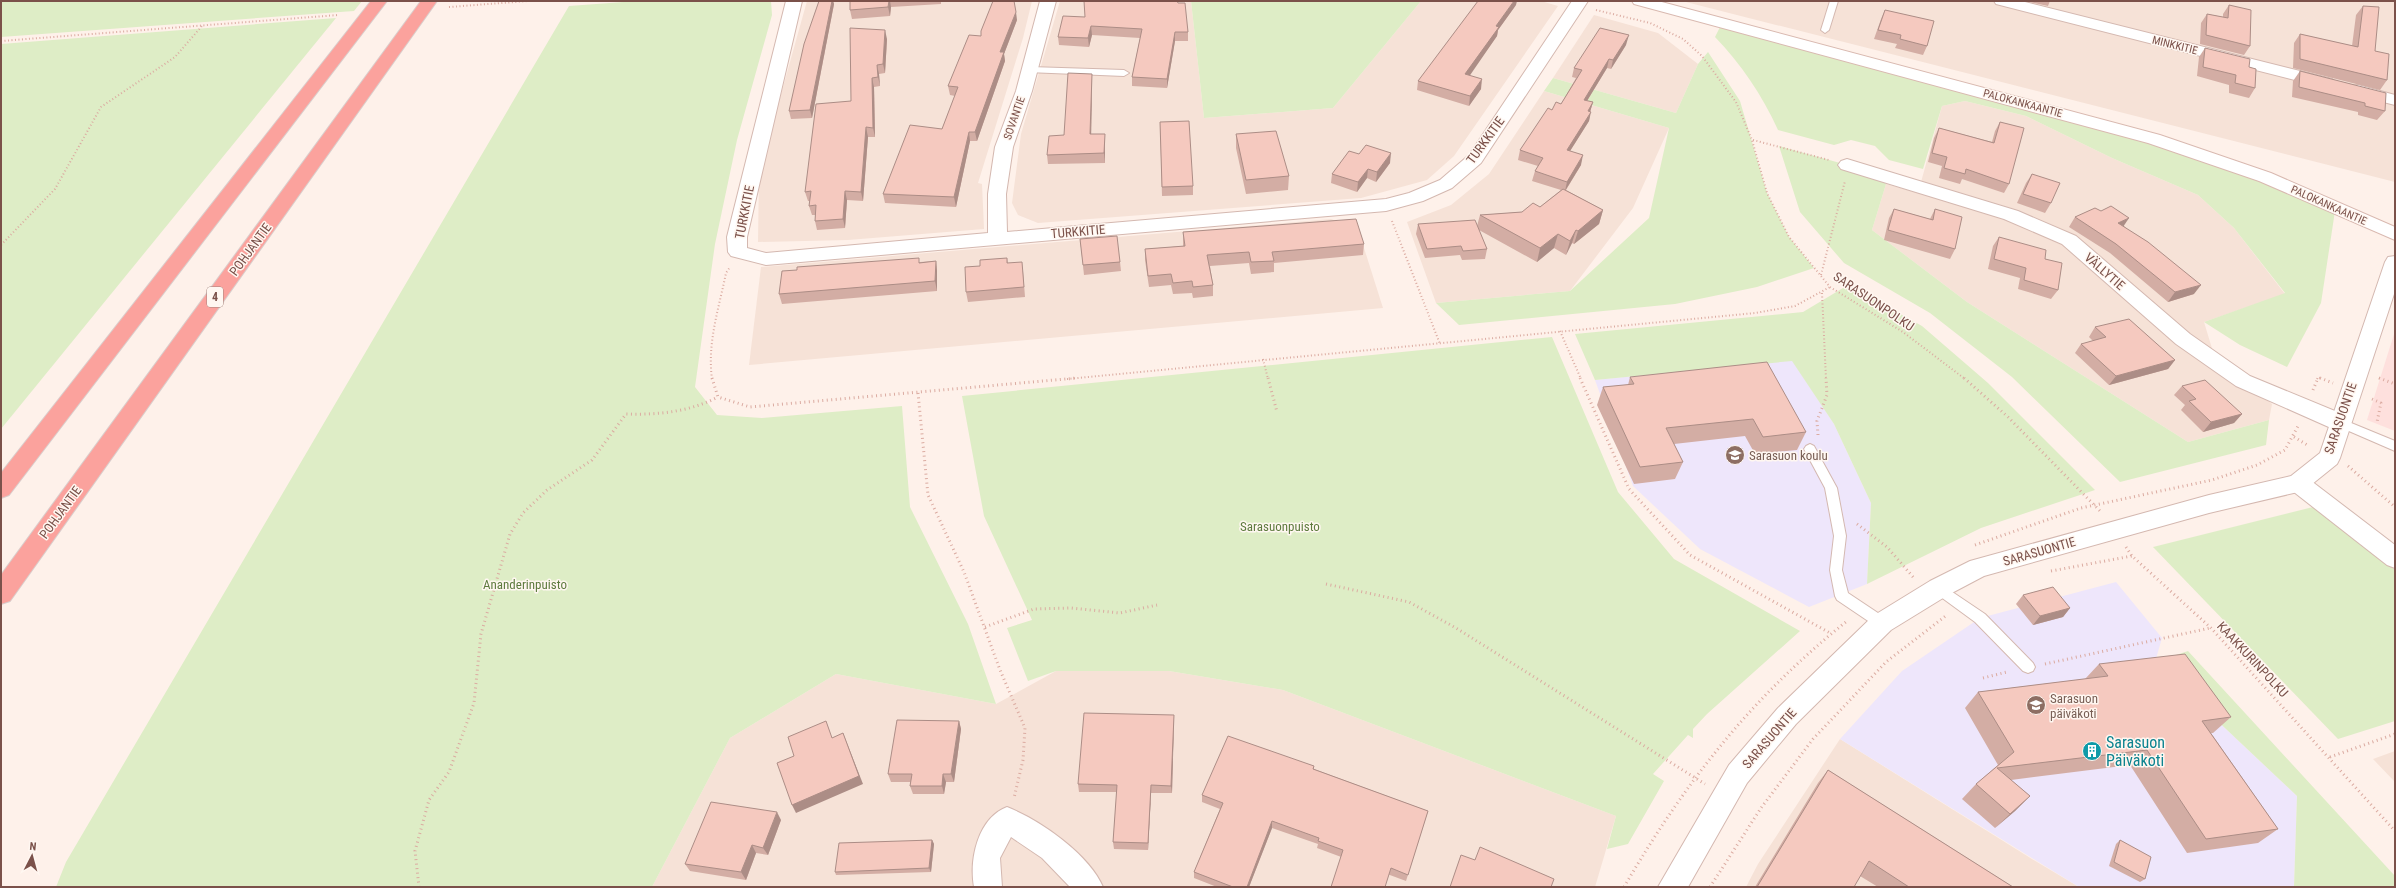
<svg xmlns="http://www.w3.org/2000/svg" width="2396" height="888" font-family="'Roboto Condensed',sans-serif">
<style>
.residential{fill:#f6e2d7}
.commercial{fill:#fee0dd}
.education{fill:#eee6fb}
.green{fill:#deedc6}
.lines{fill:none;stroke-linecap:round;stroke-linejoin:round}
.service-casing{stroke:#d4b8b0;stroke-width:2}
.minor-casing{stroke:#d4b8b0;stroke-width:2}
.tertiary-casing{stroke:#d4b8b0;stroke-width:2}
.secondary-casing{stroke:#d9b9b0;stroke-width:2}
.motorway-casing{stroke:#dacecc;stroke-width:2}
.path-far1{stroke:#dbaba1;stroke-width:2;stroke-dasharray:1 2.5;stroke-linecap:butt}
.path{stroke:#dbaba1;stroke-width:3;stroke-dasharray:1 3.5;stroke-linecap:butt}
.service{fill:#fff;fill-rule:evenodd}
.minor{fill:#fff;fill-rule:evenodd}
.tertiary{fill:#fff;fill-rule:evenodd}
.secondary{fill:#fff;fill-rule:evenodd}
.motorway{fill:#fba29d;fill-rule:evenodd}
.wall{fill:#d3ada4}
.shaded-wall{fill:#ac8d86}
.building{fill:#f5c9bf;stroke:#ac8d86}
.labels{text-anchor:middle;stroke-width:3;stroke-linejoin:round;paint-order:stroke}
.far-street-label{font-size:11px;fill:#7b514a;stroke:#fff7f1}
.shield{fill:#fff7f1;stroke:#a3837c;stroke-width:1}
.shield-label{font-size:12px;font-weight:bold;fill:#7b514a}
.street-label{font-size:13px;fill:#7b514a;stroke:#fff7f1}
.education-label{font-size:13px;fill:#785e54;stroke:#fff7f1;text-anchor:start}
.park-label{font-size:13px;fill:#5e7b3e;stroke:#fff7f1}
.near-culture-label{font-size:16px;fill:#0d838f;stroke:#fff7f1;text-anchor:start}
</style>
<rect width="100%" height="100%" fill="#fef1ea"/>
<g class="residential">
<polygon points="807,1 1032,1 1023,38 978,183 982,184 984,229 848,240 758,242 759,173"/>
<polygon points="1060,1 1191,1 1204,118 1333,108 1421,1 1541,1 1558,6 1454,156 1427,180 1361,198 1038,223 1018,215 1012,203 1021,134"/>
<polygon points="1682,1 2395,1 2395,182"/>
<polygon points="1594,15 1658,33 1698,64 1676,113 1553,78"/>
<polygon points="1544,91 1669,128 1633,208 1570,291 1436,303 1407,222 1451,205 1489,174"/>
<polygon points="1965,101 2026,116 2112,158 2198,195 2234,228 2285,294 2204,322 2214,355 2272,404 2269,420 2188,442 1967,302 1872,230 1886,184 1918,193 1942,106"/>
<polygon points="1331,219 1358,229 1383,308 749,365 761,267"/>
<polygon points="1056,671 1169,671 1283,690 1616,816 1595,887 652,887 730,738 836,674 996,704"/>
<polygon points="1840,739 2032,859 2079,887 1746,887 1758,864"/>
<polygon points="2395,751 2395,782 2373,759"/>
</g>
<polygon class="commercial" points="2395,331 2395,431 2367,420"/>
<g class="education">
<polygon points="1792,360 1834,424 1871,503 1867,584 1809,607 1700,549 1633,486 1595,380"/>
<polygon points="2116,582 2162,638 2155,662 2297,796 2294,887 2079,887 1840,739 1902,671 1980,618"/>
</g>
<g class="green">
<polygon points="1,1 362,1 354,11 1,37"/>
<polygon points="637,1 771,1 772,15 737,140 715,244 695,387 717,415 762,418 902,406 910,507 968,624 996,704 836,674 730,738 652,887 56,887 66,862 569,6"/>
<polygon points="1191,1 1421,1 1333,108 1204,118"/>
<polygon points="336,18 1,429 1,44"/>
<path d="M1720 27 2156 142 2265 180 2335 211 2321 303 2287 367 2240 345 2204 322 2285 293 2234 228 2198 195 2112 158 2026 116 1965 101 1942 106 1923 169 1889 160 1875 146 1851 140 1834 145 1778 130C1762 95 1741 64 1715 37Z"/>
<polygon points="1708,52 1740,101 1767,193 1789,237 1814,268 1757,287 1675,304 1459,325 1436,303 1570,291 1649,218 1669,128 1544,91 1553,78 1676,113 1698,64"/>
<polygon points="1779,146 1876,173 1886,184 1872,230 1967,302 2188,442 2269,420 2266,445 2120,482 2012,377 1930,313 1844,263 1800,212"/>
<polygon points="1848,285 1922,326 1988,383 2095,490 1981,528 1867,584 1871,503 1834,424 1792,361 1595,380 1575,334 1803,312"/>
<polygon points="1552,337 1618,492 1674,559 1800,631 1707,714 1693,729 1693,738 1688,735 1653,774 1664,781 1628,844 1607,849 1616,816 1283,690 1169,671 1056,671 1028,681 1007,628 1032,620 984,516 962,396"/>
<polygon points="2317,506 2395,570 2395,721 2338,739 2153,547"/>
<polygon points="2188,651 2395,876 2395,887 2294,887 2297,796 2155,662"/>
</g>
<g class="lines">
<defs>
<g id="service">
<polygon points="1830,1 1838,1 1829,30 1825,33 1821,30"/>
<polygon points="1030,67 1124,70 1129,73 1124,76 1027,72 1025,70"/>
<polygon points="2339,418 2395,441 2395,451 2335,425 2333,422"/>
<polygon points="1810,444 1814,446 1837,488 1846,536 1842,570 1848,593 1887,619 1889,623 1887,627 1882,629 1877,627 1837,600 1835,596 1830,570 1834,536 1825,488 1804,449 1806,446"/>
<polygon points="1939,583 1985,614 2033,663 2035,667 2033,671 2028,673 2023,671 1975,622 1934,592 1932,588 1934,584"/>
</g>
<g id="minor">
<polygon points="786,1 802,1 747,237 747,248 766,253 988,233 988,194 995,147 1016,91 1040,1 1056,1 1032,91 1013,147 1006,194 1007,232 1386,199 1409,193 1440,180 1469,155 1572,1 1588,1 1481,163 1452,188 1423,201 1386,211 766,265 731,256 728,252 727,237"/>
<polygon points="1994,1 2021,1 2332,79 2334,83 2332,87 2326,88 1996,4"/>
<polygon points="2358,85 2395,95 2395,105 2352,94 2350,90 2352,86"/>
<polygon points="1847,159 2018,211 2076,236 2190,334 2250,376 2347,416 2350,422 2347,428 2339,430 2331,428 2236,386 2176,344 2062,244 2004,219 1841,169 1838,165 1841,161"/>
<polygon points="2298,474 2306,477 2395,545 2395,568 2387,565 2290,489 2287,483 2290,477"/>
<path d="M1007 807C1040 820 1089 854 1103 887H1070L1042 858 1011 837 1000 858 1002 887H974C969 859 978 818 1007 807Z"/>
</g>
<polygon id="tertiary" points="2395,256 2395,291 2340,458 2337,464 2306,489 2298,492 2209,513 1984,576 1948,595 1891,630 1796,724 1747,783 1688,887 1658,887 1729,765 1778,708 1873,616 1930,581 1970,561 2209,495 2291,476 2320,453 2385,262 2388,257"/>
<polygon id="secondary" points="1632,1 1658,1 2160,135 2271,173 2395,227 2395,240 2259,181 2148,143 1634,4"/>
<g id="motorway">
<polygon points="371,1 387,1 9,495 1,498 1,473"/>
<polygon points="421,1 437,1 10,601 1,604 1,575"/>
</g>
</defs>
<use href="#service" class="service-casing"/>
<use href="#minor" class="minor-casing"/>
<use href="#tertiary" class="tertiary-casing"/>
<use href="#secondary" class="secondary-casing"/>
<use href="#motorway" class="motorway-casing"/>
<g class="path-far1">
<polyline points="449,7 528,1"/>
<polyline points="1596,10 1650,23 1683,39 1702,56 1736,102 1752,140 1767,193 1789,237 1830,287 1903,332 1965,379"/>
<polyline points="1,41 338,15"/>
<polyline points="1753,140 1829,160"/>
<polyline points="1392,221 1440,344"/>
<polyline points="1,245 55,189 101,107 175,57 202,26"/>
<polyline points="1821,275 1845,181"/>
<polyline points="1822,293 1826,379"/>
<polyline points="1560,331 1581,379"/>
<polyline points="1263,359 1268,379"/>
<polyline points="2379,378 2381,379"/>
<path d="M712 379C707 343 719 308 726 273L730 267"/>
<polyline points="1067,379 1755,313 1795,306 1830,287"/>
<polyline points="2317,379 2318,377 2322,379"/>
</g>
<g class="path">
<polyline points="712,378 718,397 750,407 1077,378"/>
<polyline points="1268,378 1277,412"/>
<polyline points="1580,378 1629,489 1690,555 1830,633"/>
<polyline points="1964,378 2008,417 2101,512"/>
<polyline points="2320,378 2333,383"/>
<polyline points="2379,378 2395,384"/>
<polyline points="2313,390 2318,378"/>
<polyline points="918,393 928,495 964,572 1000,670 1025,728 1023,760 1014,798"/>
<polyline points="2372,399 2381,403 2377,422"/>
<polyline points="1818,435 1817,421 1827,395 1826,378"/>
<polyline points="2294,437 2309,446"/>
<polyline points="2348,466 2395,507"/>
<polyline points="1857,524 1887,547 1914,578"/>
<polyline points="1975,545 2081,508 2212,480 2257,465 2285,450 2298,426"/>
<polyline points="2126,547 2132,556 2211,628 2395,831"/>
<polyline points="2051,571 2132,556"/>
<polyline points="1326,584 1409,602 1456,628 1705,784"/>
<polyline points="985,627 1034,609 1071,608 1120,613 1157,605"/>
<polyline points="2045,664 2210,628"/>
<polyline points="1983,678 2007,672"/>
<polyline points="2330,757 2395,734"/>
<path d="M419 887 415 851 429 800 449 772 474 703 481 634 510 534 523 513 547 490 592 460 626 414C658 415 689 412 718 397"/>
<path d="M1624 887C1686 781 1751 698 1847 621"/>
<polyline points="1710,887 1761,808 1813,739 1886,662 1947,615"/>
</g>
<use href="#service" class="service"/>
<use href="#minor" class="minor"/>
<use href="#tertiary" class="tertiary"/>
<use href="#secondary" class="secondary"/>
<use href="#motorway" class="motorway"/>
</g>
<g class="wall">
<polygon points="819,1 833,1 834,4 812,118 791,119 789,111"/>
<polygon points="850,1 941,1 941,4 891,7 890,16 852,19 850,10"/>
<polygon points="2030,1 2050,1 2048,6 2030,2"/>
<polygon points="1178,3 1188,32 1188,41 1175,41 1167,88 1132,86 1132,77 1140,38 1092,35 1089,47 1059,45 1058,37 1085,17"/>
<polygon points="1516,5 1498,30 1497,36 1469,75 1481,89 1469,106 1417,90 1418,81"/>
<polygon points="2229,5 2250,46 2244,55 2200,44 2201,23 2207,14 2223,17 2223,14"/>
<polygon points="2363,6 2375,51 2387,80 2380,90 2293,68 2294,43 2300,34 2352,46 2356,15"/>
<polygon points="1885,10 1927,46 1923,55 1895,48 1897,44 1874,39 1881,19"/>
<polygon points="1017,20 1004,54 1005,61 977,141 970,141 956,207 885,203 883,194 942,129 955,96 950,95 948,86 981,36"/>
<polygon points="887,39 885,73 879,74 880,86 874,87 875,137 868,137 863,201 847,200 845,228 817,230 815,221 815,215 812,215 809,206 810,201 808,201 805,192 851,101"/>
<polygon points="1626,45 1611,69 1607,68 1587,101 1593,102 1590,112 1589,121 1570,151 1581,165 1566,190 1603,210 1599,224 1574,244 1572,243 1566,255 1554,248 1537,262 1479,230 1487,249 1485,259 1462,260 1460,255 1425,258 1416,234 1418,224 1477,226 1480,215 1522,212 1540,207 1561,190 1532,181 1535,171 1538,166 1518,160 1520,150 1552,110 1561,104 1576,78 1572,77 1574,68"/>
<polygon points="2205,48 2249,67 2255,88 2249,98 2229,93 2229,85 2197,76 2199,57"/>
<polygon points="2300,71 2385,111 2377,120 2358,115 2358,112 2292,97 2293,81"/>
<polygon points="1092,74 1092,83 1091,134 1105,143 1105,163 1048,164 1047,155 1064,135"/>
<polygon points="1160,122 1193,186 1193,195 1162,196"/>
<polygon points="2000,122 2009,184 2004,193 1962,179 1960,184 1939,178 1942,166 1928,162 1934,138 1939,128 1992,142 1995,131"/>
<polygon points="1236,134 1289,176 1288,190 1246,194 1236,148"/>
<polygon points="1359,154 1390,163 1376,182 1367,178 1357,192 1331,183 1332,174"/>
<polygon points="2032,174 2051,203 2045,213 2017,203 2026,183"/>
<polygon points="1894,209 1930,219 1935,209 1955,249 1950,259 1884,240 1889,218"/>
<polygon points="2101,211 2124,226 2194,294 2168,302 2110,253 2069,227 2075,217"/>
<polygon points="1183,232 1364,244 1363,255 1274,263 1274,272 1251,274 1249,263 1210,266 1213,285 1213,296 1193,298 1192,293 1173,294 1171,285 1149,287 1145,260 1145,249 1183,246"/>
<polygon points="1999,237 2045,259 2058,290 2051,299 2018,289 2020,278 1988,269 1993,246"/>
<polygon points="1080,239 1120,262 1121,271 1084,275"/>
<polygon points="1007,258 1008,263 1023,271 1025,297 968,302 966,292 980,266"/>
<polygon points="936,261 937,271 937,291 782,304 779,294 920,262"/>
<polygon points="2095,327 2175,360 2168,369 2109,385 2075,353 2081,344 2093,341 2089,337"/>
<polygon points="1630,377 1806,432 1797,450 1755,454 1745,436 1674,444 1683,462 1675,479 1634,484 1597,405 1603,387 1628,385"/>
<polygon points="2182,386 2242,414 2234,423 2203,432 2181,410 2185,405 2174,395"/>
<polygon points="2023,595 2070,608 2063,617 2033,625 2016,604"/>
<polygon points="2099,664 2231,717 2213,733 2211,733 2278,829 2258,843 2187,853 2130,765 2011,780 2030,796 2015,811 1995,828 1962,799 1976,784 1998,765 1965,708 1978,692 2085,679"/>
<polygon points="1174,715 1172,793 1151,793 1148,850 1114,849 1113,842 1117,792 1079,792 1078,784"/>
<polygon points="959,721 961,729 954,782 946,782 944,794 913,794 910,786 911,782 891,782 888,774"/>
<polygon points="1314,766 1314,769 1428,811 1406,881 1317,848 1318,844 1272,828 1249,887 1217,887 1194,878 1194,872 1220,809 1202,802 1202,795"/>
<polygon points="1828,770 2013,887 1878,887 1860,876 1854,887 1755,887 1818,783"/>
<polygon points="781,820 768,855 756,853 746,880 690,871 685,864"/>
<polygon points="932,840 934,844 931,872 836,875 835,872"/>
<polygon points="2120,840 2145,879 2140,882 2109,866 2116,844"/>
</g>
<g class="shaded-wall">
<polygon points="832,1 833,1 834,4 812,118 810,110"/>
<polygon points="889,1 890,1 891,7 890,16 888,7"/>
<polygon points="1514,1 1517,1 1516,5 1498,30 1497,36 1464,84 1465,74 1496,26"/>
<polygon points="1016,12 1017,20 1004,54 1005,61 977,141 975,132 1000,52"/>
<polygon points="1091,26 1092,35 1089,47 1088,38"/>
<polygon points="885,30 887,39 885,73 883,64"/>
<polygon points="1175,32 1175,41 1167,88 1167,79"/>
<polygon points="1629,35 1626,45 1611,69 1613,60"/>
<polygon points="1609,59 1607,68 1582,109 1584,100"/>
<polygon points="877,65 879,74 880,86 878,77"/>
<polygon points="1092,74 1092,83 1091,144 1090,134"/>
<polygon points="872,78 874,87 875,137 873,128"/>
<polygon points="1482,79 1481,89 1469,106 1470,96"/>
<polygon points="1593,102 1590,112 1588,111"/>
<polygon points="1591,112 1589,121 1565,159 1567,150"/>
<polygon points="866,127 868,137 863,201 861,192"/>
<polygon points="969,132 970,141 956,207 954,197"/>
<polygon points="1105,134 1105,163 1104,153"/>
<polygon points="1391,153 1390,163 1376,182 1377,172"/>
<polygon points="1583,155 1581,165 1565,191 1567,182"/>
<polygon points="1368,169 1367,178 1357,192 1358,182"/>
<polygon points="845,191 847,200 845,228 843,219"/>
<polygon points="1603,210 1599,224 1574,244 1578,231"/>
<polygon points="2129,218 2123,227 2118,223"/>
<polygon points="1576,230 1572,243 1566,255 1570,241"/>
<polygon points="1558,234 1554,248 1537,262 1540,248"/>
<polygon points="936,261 937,271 937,291 935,281"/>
<polygon points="2201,285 2194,294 2168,302 2175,292"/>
<polygon points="2175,360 2168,369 2109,385 2116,376"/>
<polygon points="2242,414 2234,423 2203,432 2211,422"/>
<polygon points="2070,608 2063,617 2033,625 2040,616"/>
<polygon points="1174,715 1174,722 1172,793 1171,786"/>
<polygon points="959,721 961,729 954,782 951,774"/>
<polygon points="843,733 863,784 796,813 792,805"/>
<polygon points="943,774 946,782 944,794 942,786"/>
<polygon points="1151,785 1151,793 1148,850 1148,843"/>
<polygon points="2030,796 2015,811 1995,828 2010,814"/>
<polygon points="777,812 781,820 768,855 763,848"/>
<polygon points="1272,821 1272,828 1249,887 1247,887"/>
<polygon points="932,840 934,844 931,872 929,868"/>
<polygon points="752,845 756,853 746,880 741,872"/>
</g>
<g class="building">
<polygon points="819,1 832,1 810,110 789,111 804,44"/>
<polygon points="850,1 889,1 888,7 850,10"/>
<polygon points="993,1 1014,1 1016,12 1000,52 1004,52 975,132 969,132 954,197 883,194 910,125 942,129 958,87 948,86 969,35 981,36 981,31"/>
<polygon points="1084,1 1177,1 1178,3 1185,3 1188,32 1175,32 1167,79 1132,77 1142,29 1091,26 1088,38 1058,37 1063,16 1085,17"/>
<polygon points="1478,1 1514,1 1496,26 1499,27 1465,74 1482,79 1470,96 1418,81"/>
<polygon points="2229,5 2251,10 2250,46 2206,35 2207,14 2228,18"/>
<polygon points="2363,6 2379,7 2375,51 2389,54 2387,80 2300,59 2300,34 2358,47"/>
<polygon points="1885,10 1934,21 1927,46 1900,39 1901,35 1878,30"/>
<polygon points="850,28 885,30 883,64 877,65 878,77 872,78 873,128 866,127 861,192 845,191 843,219 815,221 816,205 809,206 811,191 805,192 816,104 851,101"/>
<polygon points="1600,28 1629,35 1613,60 1609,59 1584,100 1593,102 1588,111 1591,112 1567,150 1583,155 1567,182 1535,171 1543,158 1520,150 1548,108 1552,110 1556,102 1561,104 1582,70 1574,68"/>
<polygon points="2205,48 2250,59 2249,67 2256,69 2255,88 2235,83 2236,75 2203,67"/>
<polygon points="2300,71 2386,93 2385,111 2365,106 2365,103 2299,87"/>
<polygon points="1068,73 1092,74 1090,134 1105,134 1104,153 1047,155 1049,136 1064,135"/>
<polygon points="1189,121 1193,186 1162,187 1160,122"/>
<polygon points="2000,122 2024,128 2009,184 1966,169 1965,174 1944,168 1947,157 1932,153 1939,128 1994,143"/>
<polygon points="1276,131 1289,176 1246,180 1236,134"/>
<polygon points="1366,145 1391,153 1377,172 1368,169 1358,182 1332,174 1349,151 1359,154"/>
<polygon points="2032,174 2060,183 2051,203 2023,194"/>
<polygon points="1563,189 1603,210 1578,231 1576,230 1570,241 1558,234 1540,248 1480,215 1522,212 1533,203 1540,207"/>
<polygon points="2111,206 2129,218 2118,223 2148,242 2201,285 2175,292 2116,244 2075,217 2095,208 2101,211"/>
<polygon points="1894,209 1933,220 1935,209 1962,217 1955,249 1888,230"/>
<polygon points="1356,219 1364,244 1272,252 1274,261 1251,262 1249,252 1207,255 1213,285 1193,287 1192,281 1173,283 1171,274 1148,276 1145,249 1185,246 1183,232"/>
<polygon points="1475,220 1487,249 1463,251 1461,246 1427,249 1418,224"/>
<polygon points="1117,236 1120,262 1083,265 1080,239"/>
<polygon points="1999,237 2046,250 2045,259 2062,263 2058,290 2024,280 2026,268 1994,259"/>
<polygon points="919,258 919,263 936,261 935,281 779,294 782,271 797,270 797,267"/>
<polygon points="1007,258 1007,263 1022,262 1024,287 966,292 965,267 980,266 980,260"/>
<polygon points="2129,319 2175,360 2116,376 2081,344 2106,337 2095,327"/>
<polygon points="1767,362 1806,432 1763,437 1753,419 1666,428 1683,462 1640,467 1603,387 1634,384 1630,377"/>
<polygon points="2205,380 2242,414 2211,422 2189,401 2196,399 2182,386"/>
<polygon points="2053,587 2070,608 2040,616 2023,595"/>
<polygon points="2185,654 2231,717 2202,721 2278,829 2206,839 2147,750 1997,768 2030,796 2010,814 1976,784 2014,752 1978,692 2108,676 2099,664"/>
<polygon points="1084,713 1174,715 1171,786 1151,785 1148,843 1113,842 1117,785 1078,784"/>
<polygon points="897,720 959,721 951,774 943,774 942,786 910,786 912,774 888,774"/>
<polygon points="826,721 832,738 843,733 859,776 792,805 777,763 794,756 788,737"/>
<polygon points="1228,736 1314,766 1313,769 1428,811 1408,875 1391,868 1385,887 1331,887 1343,850 1318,841 1319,838 1272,821 1247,887 1233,887 1194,872 1223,803 1202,795"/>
<polygon points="1828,770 2013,887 1909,887 1869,861 1854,887 1757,887"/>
<polygon points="711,802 777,812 763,848 752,845 741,872 685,864"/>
<polygon points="932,840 929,868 835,872 839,843"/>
<polygon points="2120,840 2151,857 2145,879 2114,862"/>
<polygon points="1480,847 1554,879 1551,887 1450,887 1461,855 1475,860"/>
</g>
<defs>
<symbol id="school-disc" viewBox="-11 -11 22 22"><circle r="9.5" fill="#8d6e63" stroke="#fff7f1"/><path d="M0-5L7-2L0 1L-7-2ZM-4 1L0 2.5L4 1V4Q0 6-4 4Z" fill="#fff"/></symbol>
<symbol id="building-disc" viewBox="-11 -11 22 22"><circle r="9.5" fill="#0f9aa8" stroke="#fff7f1"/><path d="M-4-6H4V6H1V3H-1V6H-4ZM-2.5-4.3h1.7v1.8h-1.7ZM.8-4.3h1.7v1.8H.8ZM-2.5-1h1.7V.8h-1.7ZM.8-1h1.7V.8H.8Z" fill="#fff"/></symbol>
</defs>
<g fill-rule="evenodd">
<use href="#school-disc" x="1724" y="444" width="22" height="22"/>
<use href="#school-disc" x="2025" y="694" width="22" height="22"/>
<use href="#building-disc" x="2081" y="740" width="22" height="22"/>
</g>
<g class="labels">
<g class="far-street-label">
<text transform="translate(2175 45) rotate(14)" y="4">MINKKITIE</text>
<text transform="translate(2023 103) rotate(15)" y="4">PALOKANKAANTIE</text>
<text transform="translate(1014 118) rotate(-71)" y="4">SOVANTIE</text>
<text transform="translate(2329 205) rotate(24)" y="4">PALOKANKAANTIE</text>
</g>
<rect class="shield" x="207" y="287" width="16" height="20" rx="3"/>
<g class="shield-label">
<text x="215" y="301">4</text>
</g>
<g class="street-label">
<text transform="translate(1485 140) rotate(-54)" y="5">TURKKITIE</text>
<text transform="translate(744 212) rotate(-79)" y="5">TURKKITIE</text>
<text transform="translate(1078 231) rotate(-5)" y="5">TURKKITIE</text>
<text transform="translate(250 249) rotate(-54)" y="5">POHJANTIE</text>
<text transform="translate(2105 271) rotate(41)" y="5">VÄLLYTIE</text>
<text transform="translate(1874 301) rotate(34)" y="5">SARASUONPOLKU</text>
<text transform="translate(2340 418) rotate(-71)" y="5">SARASUONTIE</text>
<text transform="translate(60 512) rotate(-54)" y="5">POHJANTIE</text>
<text transform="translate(2039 551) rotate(-16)" y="5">SARASUONTIE</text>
<text transform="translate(2253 659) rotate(47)" y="5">KAAKKURINPOLKU</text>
<text transform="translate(1769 738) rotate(-49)" y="5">SARASUONTIE</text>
</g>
<g class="education-label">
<text x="1749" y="460">Sarasuon koulu</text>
<text x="2050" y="703">Sarasuon<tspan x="2050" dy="15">päiväkoti</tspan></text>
</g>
<g class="park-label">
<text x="1280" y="531">Sarasuonpuisto</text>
<text x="525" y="589">Ananderinpuisto</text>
</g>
<g class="near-culture-label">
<text x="2106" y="748">Sarasuon<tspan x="2106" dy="18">Päiväkoti</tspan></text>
</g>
</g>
<rect width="2396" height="888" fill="none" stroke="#7b514a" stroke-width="4"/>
<g transform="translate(32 856) rotate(6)" stroke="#fff7f1" stroke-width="3" paint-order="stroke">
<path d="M0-3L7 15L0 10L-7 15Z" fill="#7b514a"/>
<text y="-6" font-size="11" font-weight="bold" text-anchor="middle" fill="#7b514a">N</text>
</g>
</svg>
